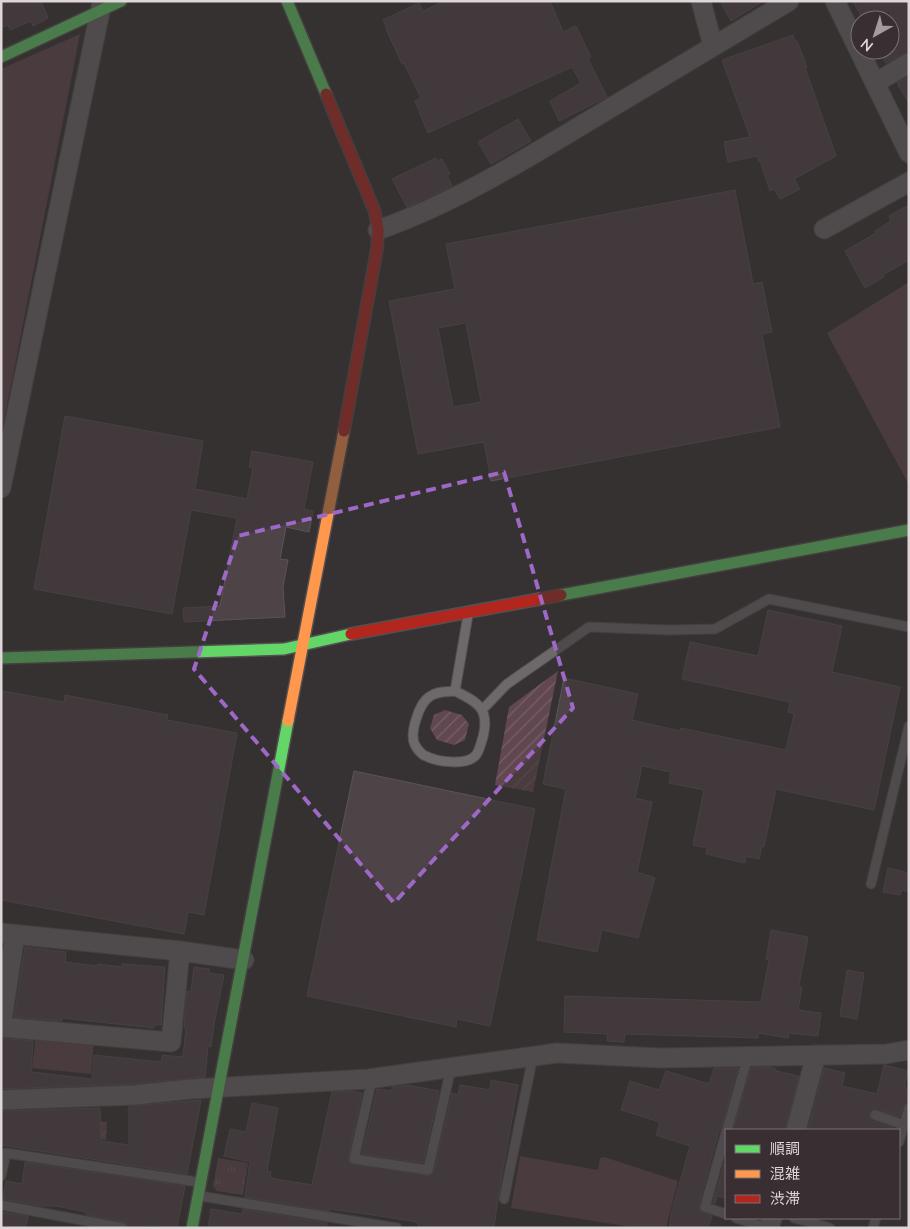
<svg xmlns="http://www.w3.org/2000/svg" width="910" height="1229" font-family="Lato,'Noto Sans JP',sans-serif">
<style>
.grass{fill:url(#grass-tufts)}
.park{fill:#61474f}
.garden{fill:url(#garden-furrows)}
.building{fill:#4e4347;stroke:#595556;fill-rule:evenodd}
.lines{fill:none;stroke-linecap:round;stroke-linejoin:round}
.lane-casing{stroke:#544f50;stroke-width:11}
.street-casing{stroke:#544f50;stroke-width:21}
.fast-casing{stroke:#544f50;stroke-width:14}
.slow-casing{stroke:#544f50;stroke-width:14}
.jam-casing{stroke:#544f50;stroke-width:14}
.lane{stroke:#6d696a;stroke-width:9}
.street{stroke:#6d696a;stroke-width:19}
.fast{stroke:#63d668;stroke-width:11}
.slow{stroke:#ff974d;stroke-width:11}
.jam{stroke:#b3261e;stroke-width:11}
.marked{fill:none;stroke:#9e68c8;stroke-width:4;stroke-dasharray:10 6;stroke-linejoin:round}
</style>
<defs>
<pattern id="grass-tufts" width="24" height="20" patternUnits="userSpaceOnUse" patternTransform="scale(1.25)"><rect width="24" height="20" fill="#61474f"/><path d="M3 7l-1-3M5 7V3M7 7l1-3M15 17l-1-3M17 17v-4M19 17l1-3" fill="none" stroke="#776168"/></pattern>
<pattern id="garden-furrows" width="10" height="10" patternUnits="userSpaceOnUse" patternTransform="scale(1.25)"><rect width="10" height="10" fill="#61474f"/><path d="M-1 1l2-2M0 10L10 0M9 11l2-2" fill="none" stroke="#776168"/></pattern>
</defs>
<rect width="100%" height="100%" fill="#363132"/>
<polygon class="grass" points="218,1158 248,1163 243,1195 217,1191 213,1186"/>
<g class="park">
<polygon points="80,34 1,436 1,69"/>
<polygon points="909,282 909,485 827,333"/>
<polygon points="36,1035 94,1041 91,1074 32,1068"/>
<polygon points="520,1156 598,1170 600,1158 604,1157 678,1181 666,1228 638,1228 511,1208"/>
</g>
<g class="garden">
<polygon points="558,671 533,792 495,785 509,707"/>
<polygon points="445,710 462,715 469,724 465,740 454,745 437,740 430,728 434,715"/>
<polygon points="85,1122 107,1122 106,1140 84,1137"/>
</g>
<g class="building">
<polygon points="1,1 41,1 48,18 33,26 31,21 10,30 8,25 1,28"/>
<polygon points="445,1 550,1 563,32 576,26 591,57 588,59 607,97 559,121 550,101 581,83 572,67 428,133 415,101 421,98 404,63 402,64 386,29 387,29 383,20 419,3 423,11"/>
<polygon points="720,1 763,1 731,21"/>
<polygon points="853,1 909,1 909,52 886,63 879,50 890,50 890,10 871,20 863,20"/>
<polygon points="793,35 795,41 797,41 807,67 805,67 810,82 836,156 794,179 800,189 780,199 774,189 770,191 760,161 759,162 757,156 728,162 724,142 750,137 722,60"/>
<polygon points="909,76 909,103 897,83"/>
<polygon points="518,119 531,141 491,164 478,142"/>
<polygon points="436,158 437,161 442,159 450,174 447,175 452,186 407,207 392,179"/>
<path d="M735 190 753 284 762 282 772 332 762 334 780 427 491 481 484 442 418 454 389 301 455 289 446 244ZM466 323 481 402 453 407 438 328Z"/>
<polygon points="909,205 909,260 883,275 884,277 865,288 845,251 876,233 875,231 891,221 889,216"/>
<polygon points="65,416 203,441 195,489 247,499 253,468 249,467 252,451 313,462 304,509 313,511 309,532 286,527 280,559 288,560 283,587 285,617 184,622 183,608 220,606 237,518 191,510 172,614 34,589"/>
<polygon points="768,610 842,626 832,672 900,687 874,810 776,789 764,847 762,846 759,859 746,856 745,863 706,854 707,848 693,845 704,790 669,783 671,772 642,766 635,798 652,802 637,872 655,878 638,938 602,930 597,952 537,940 566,789 543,784 564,678 638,694 632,720 680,731 681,728 786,750 794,714 788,712 790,702 682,679 690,642 758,656"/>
<polygon points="3,691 64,702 65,695 168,715 167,720 237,733 204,915 188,912 184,934 1,900 1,703"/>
<polygon points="354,771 535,809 490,1026 457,1019 456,1027 307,996"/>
<polygon points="888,868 909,873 909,892 902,890 900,895 883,892"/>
<polygon points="771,930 808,937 799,986 802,987 798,1010 821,1013 818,1036 789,1033 788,1038 758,1033 758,1038 625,1034 624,1042 607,1041 608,1034 564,1032 565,996 761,1002 769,960 766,959"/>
<polygon points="25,947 66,952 65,962 97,966 98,964 122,967 122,964 165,967 161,1025 154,1025 154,1028 62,1018 62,1021 14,1017"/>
<polygon points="194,967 209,969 209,973 224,975 215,1019 211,1047 208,1046 205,1077 134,1084 1,1089 1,1038 33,1041 31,1072 92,1079 94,1055 161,1062 162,1055 183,1057 186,1028 184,1028 187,991 191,992"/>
<polygon points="847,970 864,973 857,1019 840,1016"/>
<polygon points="884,1065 908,1071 904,1088 909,1088 909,1102 903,1106 900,1117 874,1109 871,1111 869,1116 873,1121 896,1129 896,1130 808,1130 824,1068 845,1073 842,1086 877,1094"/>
<polygon points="770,1067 776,1069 776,1071 799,1076 785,1130 733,1130 751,1068"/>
<polygon points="714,1068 738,1068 721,1129 719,1130 699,1205 701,1212 712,1216 708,1228 669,1228 672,1210 690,1146 656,1135 660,1122 621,1110 630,1081 659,1090 666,1071 709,1084"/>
<polygon points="491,1080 518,1085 498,1198 494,1228 418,1228 418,1222 360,1213 329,1209 329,1211 245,1197 250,1162 224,1156 230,1129 246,1132 252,1103 278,1108 267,1171 271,1172 270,1178 312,1185 332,1092 352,1091 362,1093 348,1158 350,1163 430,1176 434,1171 452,1093 458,1095 460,1085 490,1090"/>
<polygon points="408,1085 439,1091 423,1163 362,1154 377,1089 392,1091 392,1087"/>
<polygon points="201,1100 187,1174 1,1145 1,1111 100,1108 101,1141 129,1145 129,1106"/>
<polygon points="25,1162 185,1186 177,1228 146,1225 146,1228 129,1228 125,1222 86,1215 86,1212 56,1206 41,1206 3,1199 6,1181 22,1184"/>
<polygon points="724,1164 726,1164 726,1198 717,1196 715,1204 713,1203"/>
<polygon points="211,1209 242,1214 243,1209 327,1223 326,1228 208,1228"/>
<polygon points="1,1212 28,1216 26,1228 1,1228"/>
</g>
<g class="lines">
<defs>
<g id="lane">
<path d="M455 691C446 692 436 691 429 697 419 704 409 734 415 745 417 749 422 755 426 756 437 762 468 766 476 755 480 750 481 742 483 737 490 709 478 702 455 691L468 615"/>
<polyline points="482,710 507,684 589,627 668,630 715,629 769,599 909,627"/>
<polyline points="871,884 909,726"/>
<polyline points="372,1079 354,1159 428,1170 451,1068"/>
<polyline points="875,1115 904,1125"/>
<polyline points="727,1130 748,1056"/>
<polyline points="726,1132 705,1207 726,1214"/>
<polyline points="899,1142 909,1108"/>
<polyline points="1,1176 6,1153 198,1182"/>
<polyline points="200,1196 397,1228"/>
<polyline points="504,1199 533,1056"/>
<polyline points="1,1205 123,1228"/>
<polyline points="736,1218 766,1228"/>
<polyline points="794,1218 830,1228"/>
<polyline points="873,1228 876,1218"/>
</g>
<g id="street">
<polyline points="701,1 713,46"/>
<polyline points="835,1 909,153"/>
<polyline points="875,83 909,63"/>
<polyline points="824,229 909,182"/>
<path d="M378 230C452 204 519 163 587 122 654 82 721 41 789 1"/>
<polyline points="1,488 102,2"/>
<polyline points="1,933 180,951 244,960"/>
<polyline points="1,1026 15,935"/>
<polyline points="1,1027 171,1042 180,951"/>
<polyline points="1,1100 135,1095 191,1089 368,1079 557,1053 660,1058 886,1054 909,1050"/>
<polyline points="796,1130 816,1055"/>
<polyline points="769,1228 772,1218"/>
</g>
<g id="fast">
<polyline points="287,1 326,94"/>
<polyline points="1,57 121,1"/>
<polyline points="561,595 909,530"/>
<polyline points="1,658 284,649 351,634"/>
<polyline points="192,1228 288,721"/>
</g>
<polyline id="slow" points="288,721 344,431"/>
<g id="jam">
<polyline points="326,94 375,212 378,230 377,249 344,431"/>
<polyline points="351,634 561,595"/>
</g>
</defs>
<use href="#lane" class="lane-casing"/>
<use href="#street" class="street-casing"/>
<use href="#fast" class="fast-casing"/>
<use href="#slow" class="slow-casing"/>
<use href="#jam" class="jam-casing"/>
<use href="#lane" class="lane"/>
<use href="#street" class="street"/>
<use href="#fast" class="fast"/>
<use href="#slow" class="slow"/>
<use href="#jam" class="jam"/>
</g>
<path d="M0 0H910V1229H0ZM504 472 573 708 394 903 194 669 238 536Z" fill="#363132" fill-opacity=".55" fill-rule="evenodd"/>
<path class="marked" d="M504 472 573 708 394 903 194 669 238 536Z"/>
<rect width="910" height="1229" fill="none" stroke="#ded6d8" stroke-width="5"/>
<rect x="725" y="1129" width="175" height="90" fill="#392e31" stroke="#7b7174"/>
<rect x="735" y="1145" width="25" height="8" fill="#63d668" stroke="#7b7174"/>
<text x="770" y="1154" font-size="15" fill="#ded6d8">順調</text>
<rect x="735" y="1170" width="25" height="8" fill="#ff974d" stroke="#7b7174"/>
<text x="770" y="1179" font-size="15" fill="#ded6d8">混雑</text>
<rect x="735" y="1195" width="25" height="8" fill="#b3261e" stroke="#7b7174"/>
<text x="770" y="1204" font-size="15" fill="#ded6d8">渋滞</text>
<g transform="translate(875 35) rotate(219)"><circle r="24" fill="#392e31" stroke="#7b7174"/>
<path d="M0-4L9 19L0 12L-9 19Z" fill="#a39c9e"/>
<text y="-8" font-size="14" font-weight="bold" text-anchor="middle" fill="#ded6d8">N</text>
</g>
</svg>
